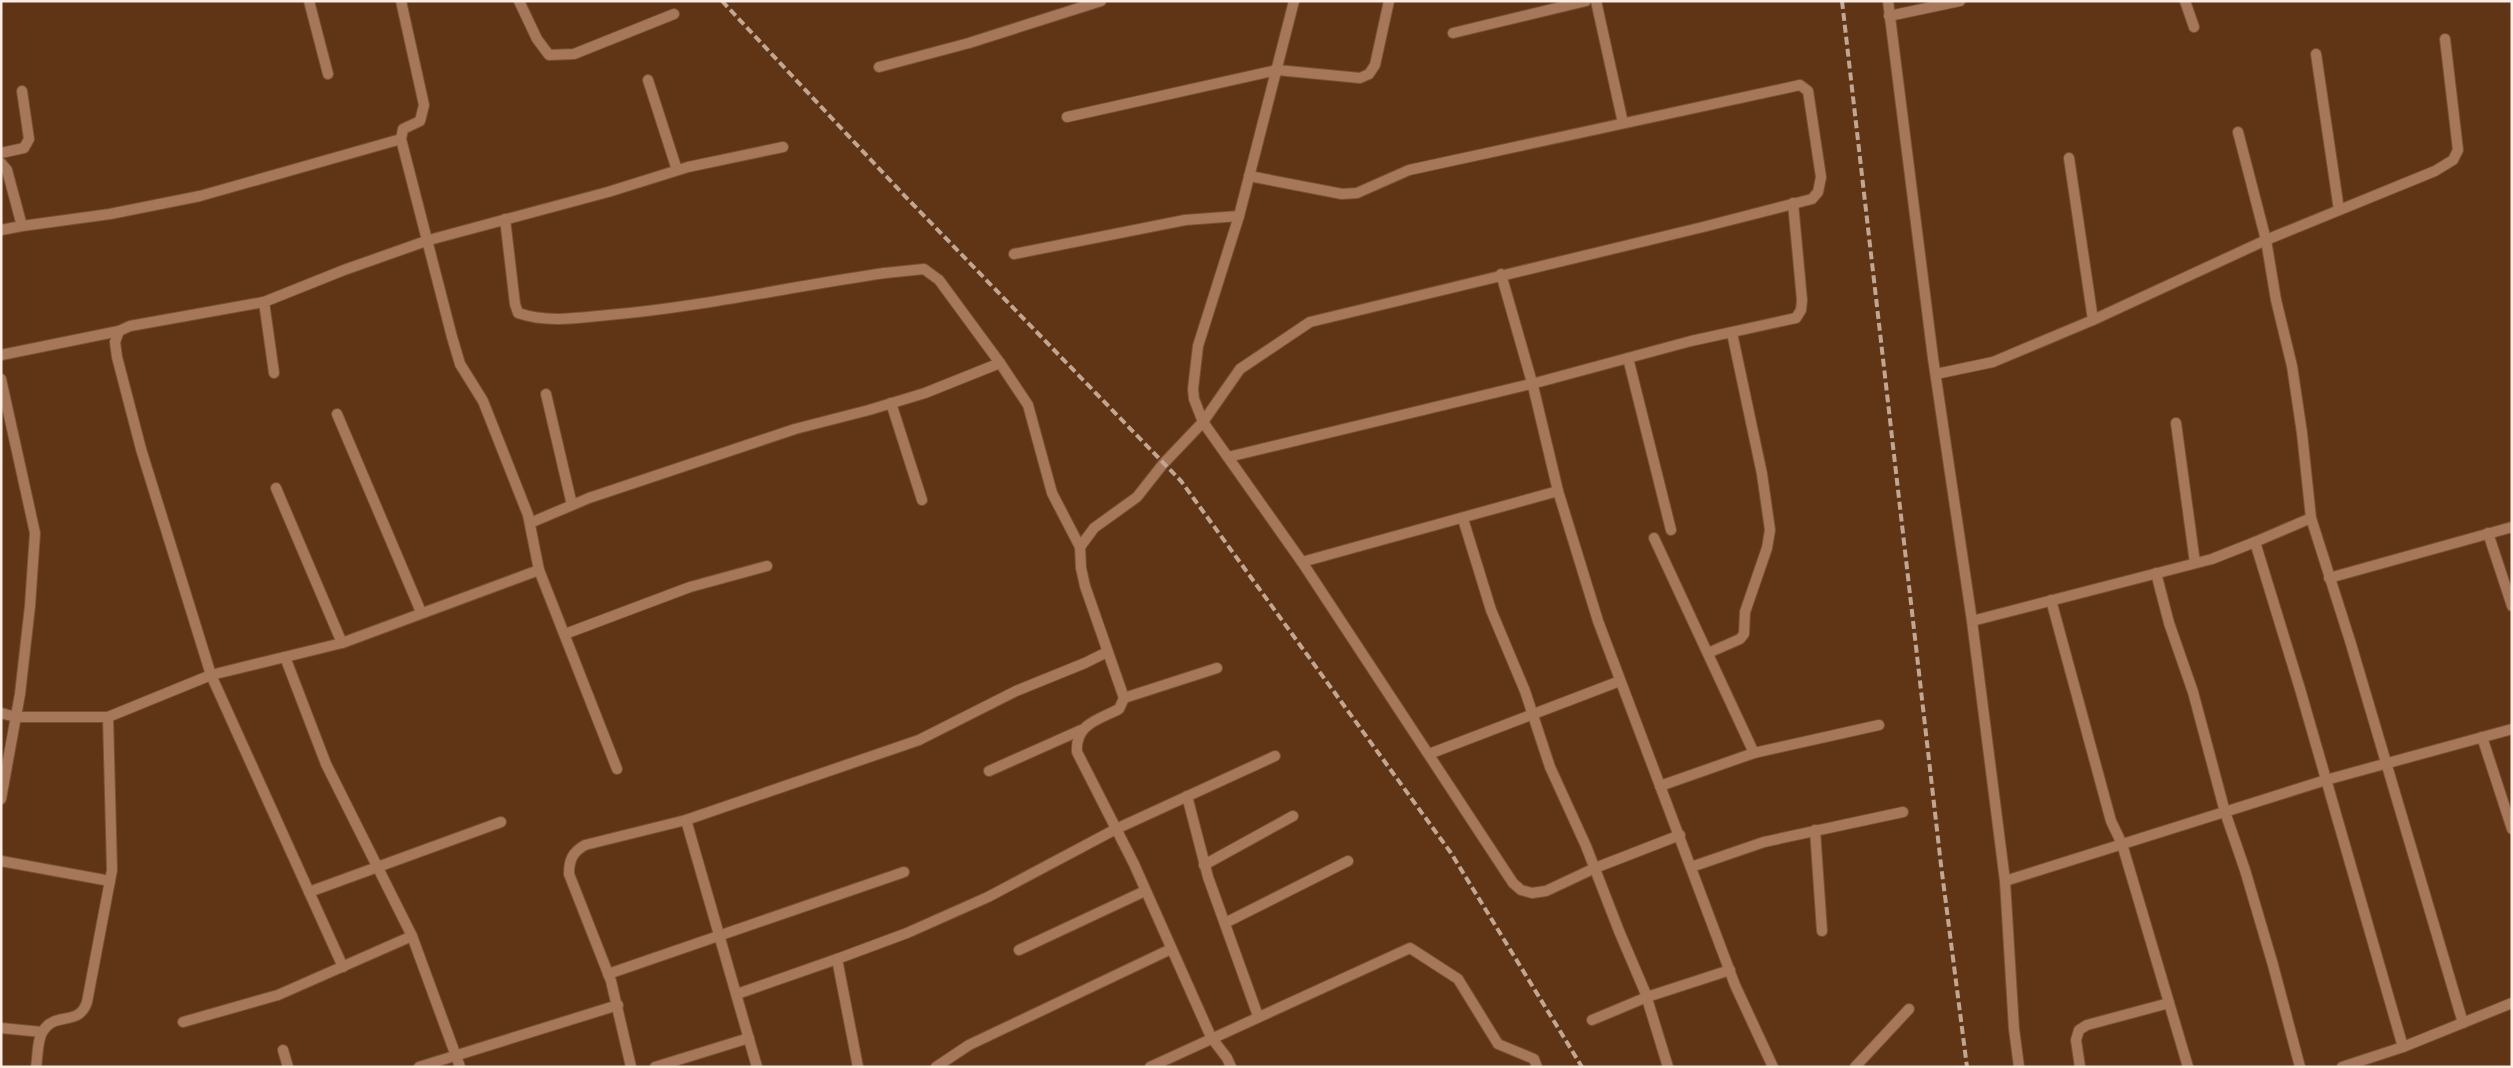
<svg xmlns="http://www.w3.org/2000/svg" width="2513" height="1068" font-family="'Varela Round',sans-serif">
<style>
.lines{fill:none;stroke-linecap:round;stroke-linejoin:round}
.lane-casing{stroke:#785236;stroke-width:12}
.street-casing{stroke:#785236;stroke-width:12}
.lane{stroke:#a67758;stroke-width:10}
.street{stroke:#a67758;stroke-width:10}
.rail{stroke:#c1a693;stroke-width:4;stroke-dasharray:8 4;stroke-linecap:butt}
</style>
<rect width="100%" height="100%" fill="#5f3515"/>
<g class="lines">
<defs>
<polyline id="lane" points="885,273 924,269 939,280 1000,363 1028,405 1052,493 1080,547"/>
<g id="street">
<polyline points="309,1 328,74"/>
<polyline points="401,1 424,105 420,121 403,129 401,139 452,337 460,364 483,401 528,515 539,570 617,769"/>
<polyline points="519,1 537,39 549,55 574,54 674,14"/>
<polyline points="1294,1 1239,216 1198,346 1193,389 1194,399 1203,422 1302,562 1513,883 1521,890 1532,893 1546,891 1595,868 1680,835"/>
<polyline points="1596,1 1623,123"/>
<polyline points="1888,1 1933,358 1972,621 2005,881 2014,1029 2019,1067"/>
<polyline points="2185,1 2194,27"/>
<polyline points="1889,16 1960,1"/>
<polyline points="1453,33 1586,1"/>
<polyline points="2316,54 2339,210"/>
<polyline points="879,67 969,43 1101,1"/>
<polyline points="648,80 677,170"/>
<polyline points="1067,117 1277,70 1360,78 1369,74 1375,65 1389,1"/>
<polyline points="2238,132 2266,240 2276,300 2292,366 2302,433 2311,518 2255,542 2300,689 2403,1047"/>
<polyline points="1,153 24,148 29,139 22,91"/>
<polyline points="2069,158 2093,320"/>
<polyline points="1,163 7,170 22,226 1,230"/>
<path d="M505 219 515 304 518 313C547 323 578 318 608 315 702 307 793 286 885 273"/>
<polyline points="22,226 110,214 200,196 401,139"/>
<polyline points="1014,254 1185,220 1239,216"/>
<polyline points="1501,274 1533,386 1558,491 1598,621 1735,985 1773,1067"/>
<polyline points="264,302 274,373"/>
<polyline points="1,355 119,331"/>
<polyline points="1628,358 1671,530"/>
<polyline points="1936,374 1993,362 2093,320 2266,240 2435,171 2453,160 2458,150 2445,39"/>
<polyline points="1,379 35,533 30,606 20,694 1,799"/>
<polyline points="546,394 572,505"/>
<polyline points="891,403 922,500"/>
<polyline points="337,414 421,612"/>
<polyline points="2176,423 2195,563"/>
<polyline points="1228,457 1539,382 1691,341 1796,318 1801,310 1802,300 1793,203"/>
<polyline points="276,488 342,643"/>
<polyline points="2311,518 2351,644 2463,1023"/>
<polyline points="1463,519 1491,610 1525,691 1550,767 1586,846 1619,931 1645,992 1668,1067"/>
<polyline points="530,523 589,498 795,429 869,410 925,393 1000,363"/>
<polyline points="2488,533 2512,606"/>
<polyline points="1654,538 1754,753"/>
<polyline points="1302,562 1558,491"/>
<polyline points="2156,573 2169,623 2193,692 2225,812 2245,870 2273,965 2300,1067"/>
<polyline points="2329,578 2512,527"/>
<polyline points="2051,600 2111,821 2122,844 2188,1067"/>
<polyline points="1972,621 2212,559 2255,542"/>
<polyline points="565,634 690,587 767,566"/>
<polyline points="1708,653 1740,639 1744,634 1745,612 1767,548 1770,530 1762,474 1732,333"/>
<polyline points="285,657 326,764 412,936 460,1067"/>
<polyline points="1124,698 1217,668"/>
<polyline points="1,713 16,717 108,717"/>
<polyline points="2482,737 2512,829"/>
<polyline points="1429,754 1620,681"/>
<polyline points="989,771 1081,730"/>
<polyline points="1660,786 1754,753 1879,725"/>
<polyline points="1187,796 1208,877 1258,1016"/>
<polyline points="686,820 757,1067"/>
<polyline points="1815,830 1822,931"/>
<polyline points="1,861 110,881"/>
<polyline points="1204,865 1293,816"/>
<polyline points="1691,867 1764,842 1903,812"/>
<polyline points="2005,881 2326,780 2512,729"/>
<polyline points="309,892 501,822"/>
<polyline points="1225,923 1348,861"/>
<polyline points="1019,950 1145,891"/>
<polyline points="343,967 211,675 342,643 539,570"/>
<polyline points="608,974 904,872"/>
<polyline points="737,994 837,959"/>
<polyline points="1592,1020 1647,997 1730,970"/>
<polyline points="183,1022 278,995 412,936"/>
<polyline points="1,1028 42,1032"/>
<polyline points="283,1050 288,1067"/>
<path d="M36 1067C38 1056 37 1040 43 1031 55 1011 79 1027 87 1002L112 870 108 717 211 675 141 449 117 357 115 342 119 331 130 326 264 302 344 270 429 240 608 192 688 167 783 147"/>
<polyline points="419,1067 618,1005"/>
<path d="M631 1067 611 981 569 874C569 859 573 852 585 845L686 820 919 740 1016 691 1085 663 1107 652"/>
<polyline points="655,1067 749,1038"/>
<polyline points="858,1067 837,959 907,933 988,897 1116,829 1275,756"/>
<polyline points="936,1067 969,1045 1171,949"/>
<polyline points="1150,1067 1410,948 1458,979 1498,1044 1534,1059 1537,1067"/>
<path d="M1231 1067 1227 1058 1211 1037 1134 864 1077 752C1075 724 1098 720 1119 709L1124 698 1085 586 1081 568 1080 547 1094 528 1137 497 1163 464 1203 422 1240 369 1310 322 1703 227 1812 199 1818 192 1821 177 1808 91 1800 85 1409 170 1357 193 1342 194 1249 176"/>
<polyline points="1855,1067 1909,1009"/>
<polyline points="2080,1067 2076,1040 2079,1030 2087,1025 2169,1003"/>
<polyline points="2342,1067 2403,1047 2512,1003"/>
</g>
</defs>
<use href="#lane" class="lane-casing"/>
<use href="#street" class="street-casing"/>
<use href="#lane" class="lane"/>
<use href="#street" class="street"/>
<g class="rail">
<polyline points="722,1 900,191 1181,481 1451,853 1582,1067"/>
<polyline points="1842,1 1941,865 1967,1067"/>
</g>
</g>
<rect width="2513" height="1068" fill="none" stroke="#feede3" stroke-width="5"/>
</svg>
